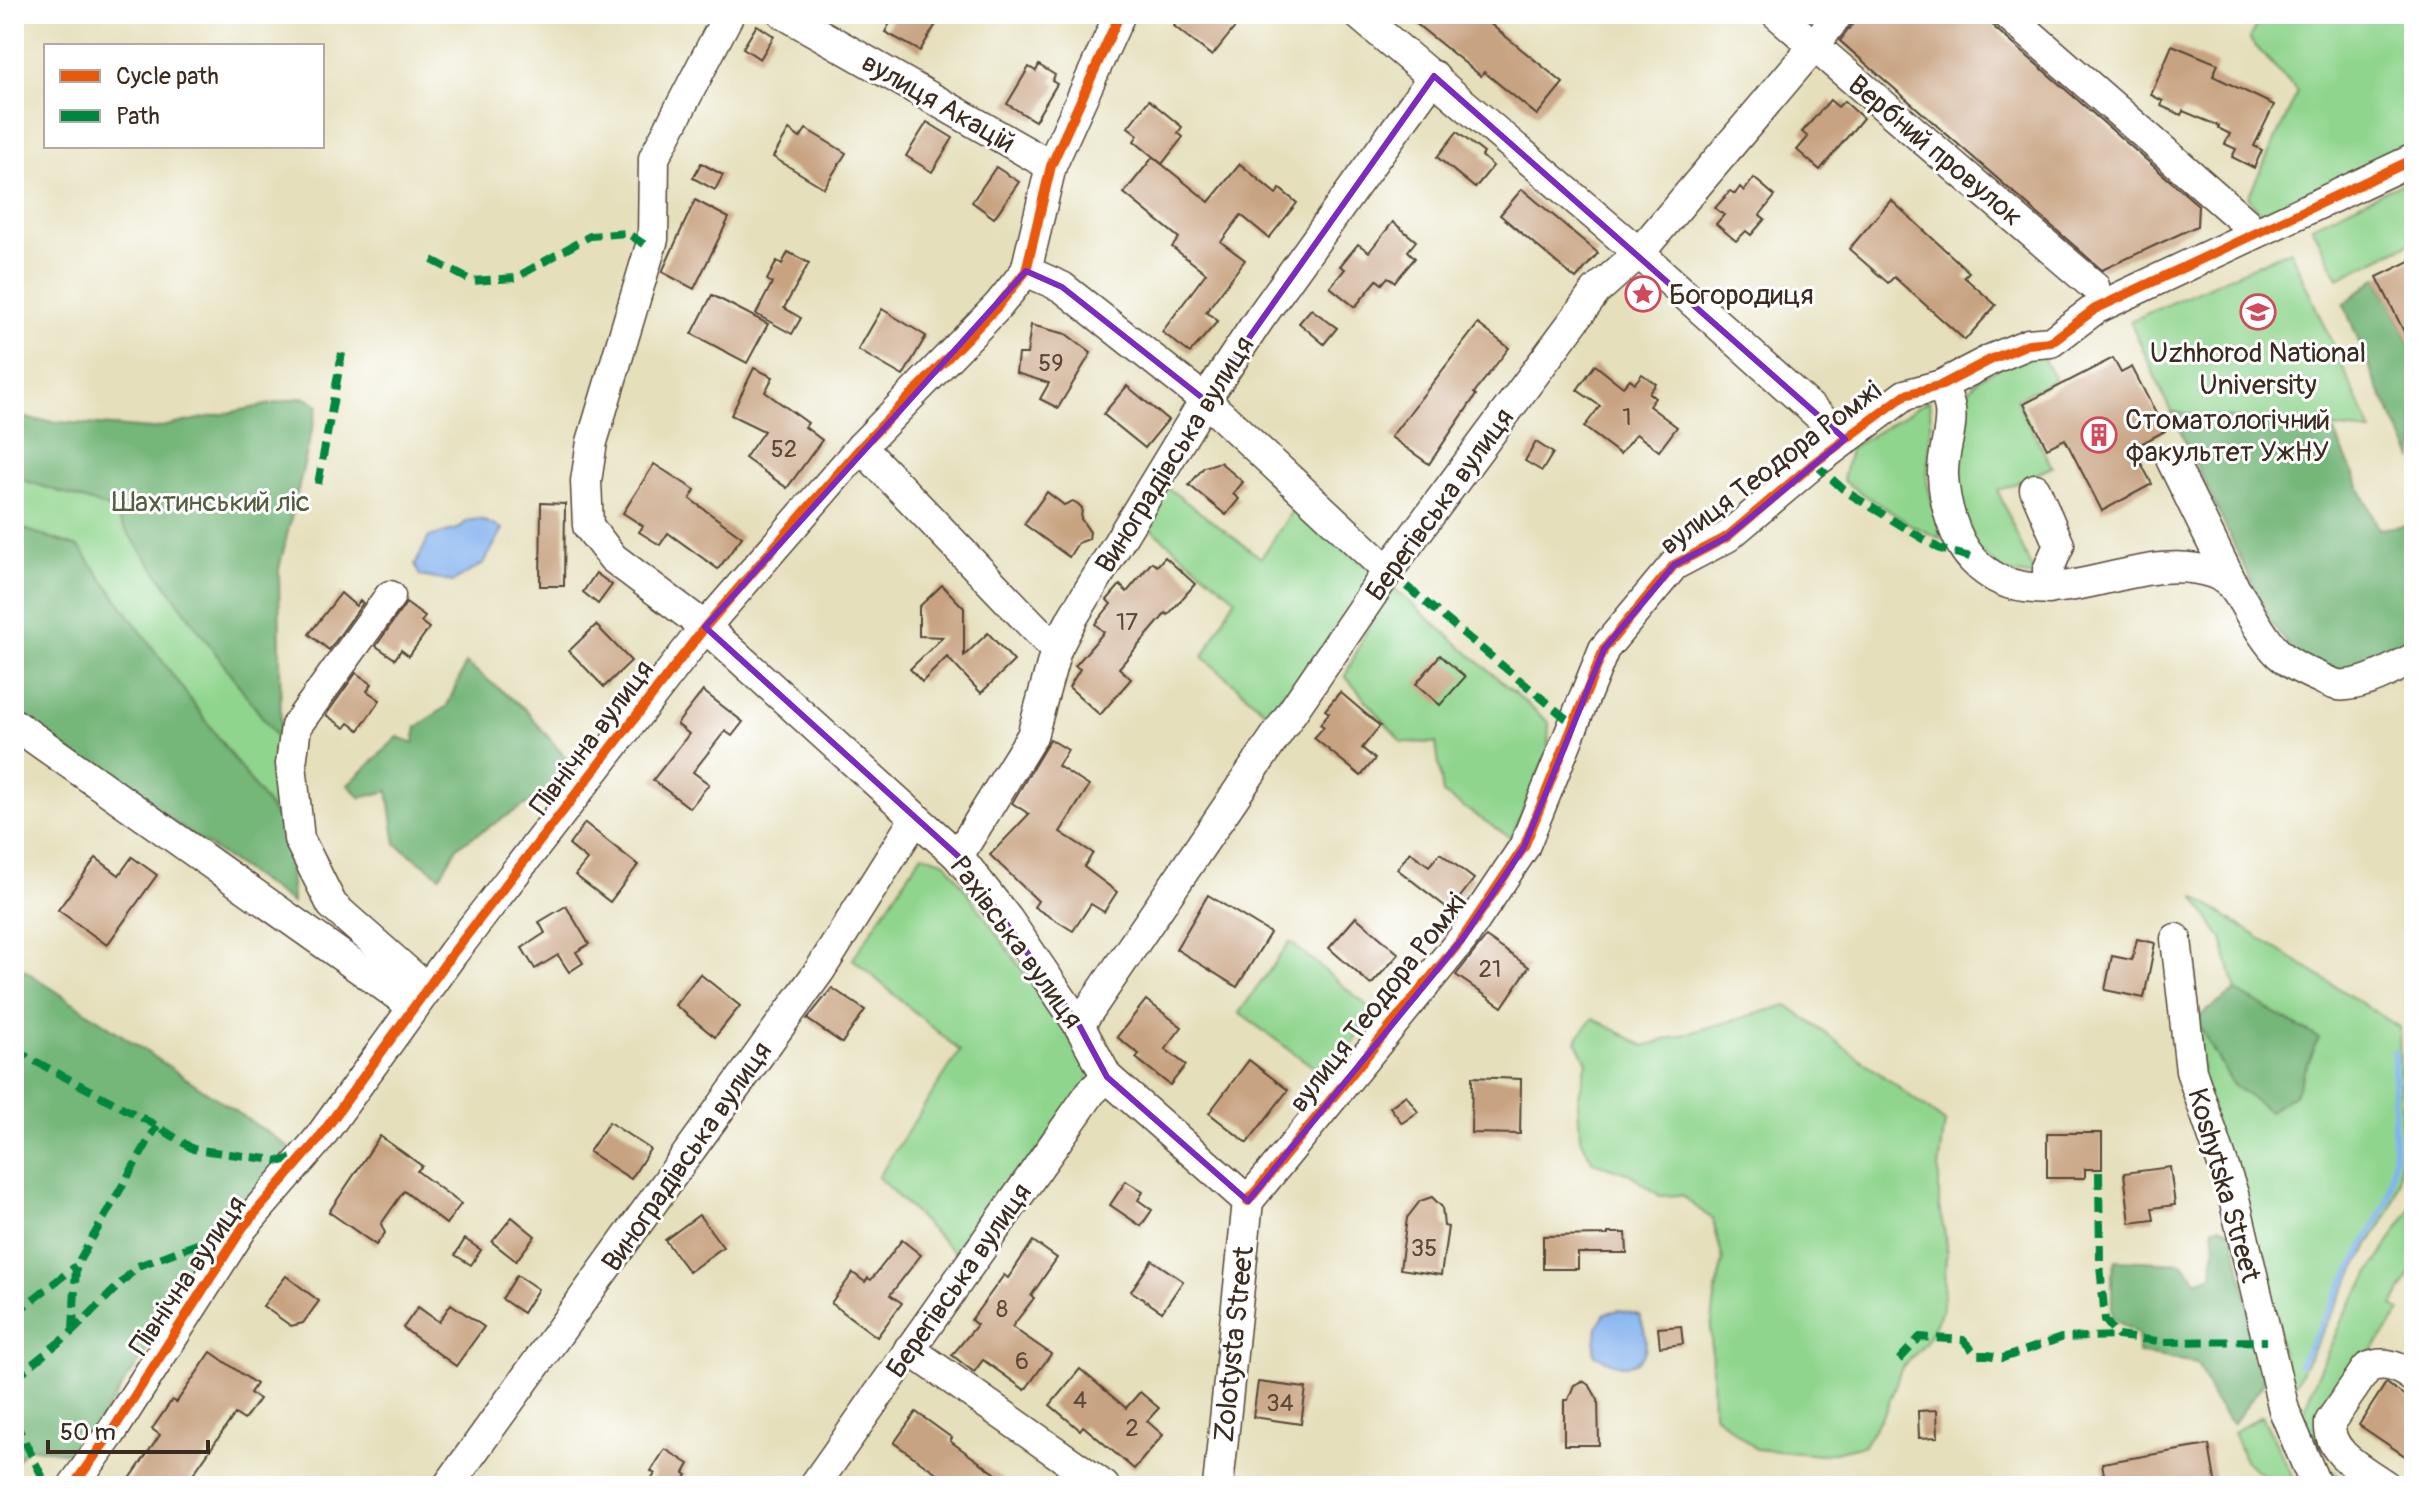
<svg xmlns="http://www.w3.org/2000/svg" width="2428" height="1500" font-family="Pangolin,sans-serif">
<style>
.green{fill:#90d58e;stroke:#668056;stroke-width:2}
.forest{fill:#74b679;stroke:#58704c;stroke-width:2}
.water{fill:#84b3ef;stroke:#606e86;stroke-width:2}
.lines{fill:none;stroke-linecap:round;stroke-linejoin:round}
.stream{stroke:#84b3ef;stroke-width:6}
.building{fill:#c8a381}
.minor-casing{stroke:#544536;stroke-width:33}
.minor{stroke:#fff;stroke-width:30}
.quiet{stroke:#00873e;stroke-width:8;stroke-dasharray:16 8;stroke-linecap:butt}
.cycleway-casing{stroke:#fff;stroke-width:15}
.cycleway{stroke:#e8590c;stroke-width:10}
.marked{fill:none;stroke:#7b2cbf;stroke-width:6;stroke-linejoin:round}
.labels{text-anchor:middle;stroke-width:6;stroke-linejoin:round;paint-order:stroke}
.number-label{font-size:24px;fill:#5e4837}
.street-label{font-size:28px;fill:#3b2a1e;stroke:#fff}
.poi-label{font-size:28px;fill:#3b2a1e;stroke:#fff;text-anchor:start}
.park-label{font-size:28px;fill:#545d40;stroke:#fff}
</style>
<rect width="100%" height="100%" fill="#fff"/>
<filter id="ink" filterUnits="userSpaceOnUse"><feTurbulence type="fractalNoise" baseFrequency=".0125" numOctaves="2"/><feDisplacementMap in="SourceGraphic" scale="16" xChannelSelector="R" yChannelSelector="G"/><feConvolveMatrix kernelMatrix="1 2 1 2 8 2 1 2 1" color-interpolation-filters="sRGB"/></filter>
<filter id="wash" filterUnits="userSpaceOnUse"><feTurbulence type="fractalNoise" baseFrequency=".006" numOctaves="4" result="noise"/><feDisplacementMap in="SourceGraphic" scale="32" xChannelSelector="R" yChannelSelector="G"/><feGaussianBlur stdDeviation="1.8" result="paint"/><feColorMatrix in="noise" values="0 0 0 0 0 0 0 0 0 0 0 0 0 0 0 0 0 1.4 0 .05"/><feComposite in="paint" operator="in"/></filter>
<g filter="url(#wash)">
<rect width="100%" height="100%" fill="#e5dfbb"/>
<g class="green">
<polygon points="2262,14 2414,14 2414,141 2264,218 2248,197 2298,92 2249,39"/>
<polygon points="2414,177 2414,241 2338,278 2312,226"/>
<polygon points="2290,250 2372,432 2171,412 2130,321"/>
<polygon points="2030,351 2042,357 2055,380 2016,399 2052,467 1998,491 2035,577 2004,572 1975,547 1951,491 1962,400 1978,379"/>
<polygon points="1929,400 1931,421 1927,482 1942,539 1913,526 1843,481 1850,449"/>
<polygon points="14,477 110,508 281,743 288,833 79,547 14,526"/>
<polygon points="1165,486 1261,558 1294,508 1377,574 1274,719 1203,657 1235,598 1139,519"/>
<polygon points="1389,584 1549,723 1548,751 1511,838 1443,794 1436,743 1402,742 1345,676"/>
<polygon points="922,854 946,862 1069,1036 1093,1078 957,1255 878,1177 960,1051 853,959"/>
<polygon points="2194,896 2399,1027 2402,1144 2399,1181 2391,1209 2357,1265 2293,1388 2204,1089 2195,1019 2319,1038 2236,991 2222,939"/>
<polygon points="1290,942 1371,1009 1340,1068 1326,1076 1239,1013"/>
<polygon points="1787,1005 1945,1122 1939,1169 1939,1207 1947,1244 1942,1311 1925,1344 1901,1369 1887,1408 1864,1445 1821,1455 1756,1449 1713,1413 1711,1330 1716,1291 1723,1260 1713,1220 1681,1195 1660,1196 1630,1174 1593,1162 1580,1137 1578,1100 1587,1062 1576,1040 1593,1018 1644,1046"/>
<polygon points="2414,1184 2414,1267 2393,1306 2401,1312 2369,1355 2330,1394 2317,1426 2324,1464 2352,1486 2322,1486 2301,1421 2311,1390 2344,1315 2412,1206"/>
<polygon points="2262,1416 2293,1477 2277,1486 2245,1461 2233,1432"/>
</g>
<g class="forest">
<polygon points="2377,277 2414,352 2414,460 2373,377 2344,304"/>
<polygon points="304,397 318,405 279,569 281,743 110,508 14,477 14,414 33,420 152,429"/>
<polygon points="2171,412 2332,428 2379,529 2409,525 2414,534 2414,646 2346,674 2304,666 2271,623"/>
<polygon points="14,526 79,547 288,833 292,903 14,713"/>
<polygon points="466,663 525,709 570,763 554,787 458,846 440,876 396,844 388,791 361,798 348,785 398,737 414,743 417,727 447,706"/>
<polygon points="14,963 289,1147 222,1238 77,1454 28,1447 14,1464"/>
<polygon points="2236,991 2319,1038 2295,1094 2269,1111 2233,1085 2195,1019"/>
<path d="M2220 1226 2233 1233 2264 1382 2233 1424C2215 1409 2207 1384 2197 1363L2138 1353V1334L2112 1318V1274L2116 1260 2182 1263 2197 1281 2212 1275 2215 1249 2213 1227Z"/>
</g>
<g class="water">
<polygon points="479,519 503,529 484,563 453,582 420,576 415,565 429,537 460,528 467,521"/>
<path d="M1620 1310 1639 1315C1658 1359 1635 1379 1594 1354L1597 1328 1605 1313Z"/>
</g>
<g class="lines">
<polyline class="stream" points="2300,1364 2388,1201 2394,1161 2394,1052"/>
</g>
<g id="blocks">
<g class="building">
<polygon points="895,14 942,14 920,51 885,32"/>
<polygon points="1183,14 1230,14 1240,21 1212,56 1174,26"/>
<polygon points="1404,14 1478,14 1563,83 1537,115 1484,72 1481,76"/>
<polygon points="1860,14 1984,14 1995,28 2198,205 2197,226 2102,270 1840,41"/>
<polygon points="757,25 774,36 760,59 743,48"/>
<polygon points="2172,45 2218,64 2213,76 2274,105 2254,146 2262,150 2254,168 2232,157 2236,149 2225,144 2230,134 2218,128 2219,126 2183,111 2181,115 2161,106 2163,101 2151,95"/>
<polygon points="1039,65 1055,75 1052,81 1057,84 1035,121 1007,104 1029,67 1036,71"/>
<polygon points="1149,100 1182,127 1178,133 1183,137 1162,164 1134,141 1138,135 1128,127"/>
<polygon points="1830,100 1838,107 1844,101 1863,118 1820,170 1797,150 1808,137 1802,132"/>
<polygon points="927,122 953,138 932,172 906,156"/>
<polygon points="806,129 846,153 824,188 773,157 789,130 800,138"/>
<polygon points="1457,132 1484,153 1482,156 1493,166 1475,188 1437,157"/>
<polygon points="1153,157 1209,202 1240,164 1276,194 1280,189 1297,203 1269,238 1241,215 1221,242 1245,260 1206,312 1218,321 1190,353 1162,332 1206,273 1172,247 1179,238 1124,193"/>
<polygon points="701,163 723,175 715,190 693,178"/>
<polygon points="996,167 1019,182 994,218 972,202"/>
<polygon points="1754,178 1775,196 1760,215 1765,219 1751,235 1746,231 1736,241 1716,224 1724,215 1715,208 1730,191 1735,194 1740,187 1744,191"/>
<polygon points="1522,189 1598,253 1576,279 1500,215"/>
<polygon points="695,200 729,218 694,289 662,272"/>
<polygon points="1891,200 1969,272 1964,277 1996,305 1965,340 1894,277 1888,283 1849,249"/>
<polygon points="1393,222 1416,241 1408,251 1415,258 1395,282 1388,277 1382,284 1377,280 1355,307 1330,287 1345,269 1340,266 1358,244 1369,252"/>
<polygon points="788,252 809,263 784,308 801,318 792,334 756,314 772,283 767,280 777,261 782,264"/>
<polygon points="2414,259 2414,352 2377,277"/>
<polygon points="712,295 768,324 747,363 692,334"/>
<polygon points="882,309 926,336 903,376 858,350"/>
<polygon points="1311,309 1337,328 1324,344 1299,323"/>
<polygon points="1478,324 1509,348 1474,393 1476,395 1429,464 1391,437"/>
<polygon points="1031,325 1066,334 1091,353 1058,408 1040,399 1049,383 1016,373 1018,354 1027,354"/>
<polygon points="2113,358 2121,373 2132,367 2165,431 2133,448 2152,484 2102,511 2065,439 2047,448 2024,404"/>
<polygon points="1595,365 1623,387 1630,379 1635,383 1642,374 1656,384 1649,393 1655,398 1649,406 1677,427 1659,451 1636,434 1620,454 1584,427 1600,406 1577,390"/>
<polygon points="754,368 773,377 765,392 808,423 805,427 822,440 787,488 745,458 764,431 731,415"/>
<polygon points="1127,386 1168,420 1145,448 1103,414"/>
<polygon points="1536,442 1553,453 1542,471 1525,461"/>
<polygon points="1220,462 1243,482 1233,494 1239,499 1226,515 1189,485 1204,467"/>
<polygon points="654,464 695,490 690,499 742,537 718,569 668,533 660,545 639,532 643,526 623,513"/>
<polygon points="1047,492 1064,505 1073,501 1078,504 1082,508 1081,519 1090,532 1089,539 1078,543 1069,557 1024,524"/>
<polygon points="541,503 565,504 564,586 540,586"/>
<polygon points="1165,557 1195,584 1168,615 1166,613 1119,668 1131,679 1100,715 1069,687 1080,669 1075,666 1104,632 1095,624 1111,604 1107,600 1120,585 1127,592 1152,562 1157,566"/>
<polygon points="596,573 612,585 598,604 583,592"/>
<polygon points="942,585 964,608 964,656 988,633 1014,661 981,693 947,657 922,682 910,669 943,637 919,636 919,607"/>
<polygon points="341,593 356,606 360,601 363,603 329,650 309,634"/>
<polygon points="406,603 425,617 421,622 429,628 409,656 401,650 395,659 376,646"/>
<polygon points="596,625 631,661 604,687 569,651"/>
<polygon points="1440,655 1465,677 1440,705 1416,684"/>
<polygon points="356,673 372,684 367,691 380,700 359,730 349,723 345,728 326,715"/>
<polygon points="703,691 743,722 732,736 725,731 693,772 709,784 690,808 653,780 689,734 677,724"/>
<polygon points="1340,692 1380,726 1362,748 1375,759 1361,776 1314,738 1324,727 1320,724 1329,713 1325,710"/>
<polygon points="1050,739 1068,750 1058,766 1089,786 1060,832 1093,853 1084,867 1117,892 1104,912 1091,904 1073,931 1034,907 1038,901 990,855 1029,814 1012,803"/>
<polygon points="585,823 638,865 610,902 575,875 587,860 569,845"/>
<polygon points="1410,852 1429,866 1440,853 1474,879 1450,910 1397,869"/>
<polygon points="132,857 157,875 107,945 58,910 96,858 119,875"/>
<polygon points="1208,895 1270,933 1237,987 1176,949"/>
<polygon points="566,906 589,944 576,952 583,963 569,972 558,955 535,969 522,948 545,933 539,922"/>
<polygon points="1356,917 1399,954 1371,985 1329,948"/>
<polygon points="1486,937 1529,967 1502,1007 1456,975"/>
<polygon points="2137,939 2155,943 2144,998 2105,990 2112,956 2132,960"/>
<polygon points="700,974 740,1006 715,1037 675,1005"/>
<polygon points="832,988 865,1010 842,1043 807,1019"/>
<polygon points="1146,1000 1182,1027 1165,1049 1186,1065 1170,1085 1136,1058 1139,1054 1117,1037"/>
<polygon points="1249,1060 1288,1090 1247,1143 1209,1113"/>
<polygon points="1472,1077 1521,1079 1520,1134 1471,1133"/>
<polygon points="1406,1095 1418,1112 1402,1123 1390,1107"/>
<polygon points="609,1122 650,1149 631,1179 589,1152"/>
<polygon points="2047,1133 2102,1133 2102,1169 2085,1169 2085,1178 2047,1178"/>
<polygon points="380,1136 422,1166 417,1171 461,1204 446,1224 404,1191 381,1224 385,1233 376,1245 329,1212"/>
<polygon points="2170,1167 2175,1205 2152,1208 2154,1220 2130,1223 2124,1173"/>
<polygon points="1126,1181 1143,1192 1138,1200 1152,1210 1141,1226 1110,1205"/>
<polygon points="1432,1197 1442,1207 1444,1226 1448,1227 1441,1275 1400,1269 1407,1218 1420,1201"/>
<polygon points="699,1215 723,1247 689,1272 665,1240"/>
<polygon points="512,1217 535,1236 516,1261 492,1242"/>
<polygon points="1608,1233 1626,1233 1627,1253 1578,1253 1578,1269 1543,1269 1543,1236 1608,1235"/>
<polygon points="465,1239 481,1250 471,1265 455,1255"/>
<polygon points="902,1240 921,1255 890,1295 902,1303 877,1337 831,1303 853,1273 865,1282 868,1278 871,1280"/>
<polygon points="1033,1241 1057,1258 1031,1296 1034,1298 1012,1327 1051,1354 1025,1390 983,1360 974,1372 952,1355 977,1325 971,1320 1004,1275 1008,1278"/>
<polygon points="1152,1260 1183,1281 1162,1312 1131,1291"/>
<polygon points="517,1275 538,1289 523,1313 502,1299"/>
<polygon points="286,1276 319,1301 303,1323 291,1326 263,1306"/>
<polygon points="451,1304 484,1327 456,1366 403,1328 418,1307 439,1322"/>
<polygon points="1681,1326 1683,1344 1660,1347 1658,1328"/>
<polygon points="211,1352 256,1384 250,1393 259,1399 244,1420 235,1414 185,1486 125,1486 160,1435 152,1429 172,1400 176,1403"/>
<polygon points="1080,1369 1126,1408 1140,1392 1159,1408 1147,1421 1163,1435 1134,1469 1083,1426 1080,1430 1050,1405"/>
<polygon points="1583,1381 1590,1386 1598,1400 1599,1445 1564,1445 1564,1400 1568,1400 1574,1385"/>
<polygon points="1258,1382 1306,1388 1301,1424 1253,1417"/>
<polygon points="2386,1383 2414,1402 2414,1462 2359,1425"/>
<polygon points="1937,1410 1938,1437 1919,1438 1918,1411"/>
<polygon points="916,1412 952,1438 950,1441 1013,1486 955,1486 894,1443"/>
<polygon points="2209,1445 2216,1486 2106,1486 2102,1463"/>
<polygon points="665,1449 689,1464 684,1473 687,1475 679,1486 647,1486 655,1474 651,1471"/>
</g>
</g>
</g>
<g filter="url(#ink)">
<use href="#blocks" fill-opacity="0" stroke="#544536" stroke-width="2"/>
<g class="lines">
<defs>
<g id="minor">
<polyline points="729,14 654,158 653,239 592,442 586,481 588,526 613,558 705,627 958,856 1008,920 1079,1025 1107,1077 1248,1201"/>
<polyline points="784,14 1051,166"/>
<polyline points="1358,14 1639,253 1845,439"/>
<polyline points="1777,14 2094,286"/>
<polyline points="2007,14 2245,222"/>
<polyline points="1026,271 1062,287 1205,400 1388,571"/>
<path d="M1942 385C1945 393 1949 401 1950 409 1953 430 1942 453 1943 475 1944 502 1954 540 1973 560 2039 630 2136 545 2213 573 2233 580 2242 600 2252 617 2273 652 2281 661 2318 677 2327 681 2336 687 2346 685 2370 683 2393 669 2414 658"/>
<polyline points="861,447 1056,650"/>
<polyline points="2172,461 2233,585"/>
<polyline points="2035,489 2059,545 2048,570 2049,589"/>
<polyline points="390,596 296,726 291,764 299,839 332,905 427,989"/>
<polyline points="14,724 414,1007"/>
<polyline points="958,856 1032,736 1056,650 1073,617 1205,400 1260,318 1434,76"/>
<polyline points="2176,939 2191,1071 2233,1194 2284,1410 2316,1486"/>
<polyline points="1079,1025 1388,571 1596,291 1639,253 1814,46 1838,14"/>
<polyline points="1248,1201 1463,938 1524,847 1604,649 1674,565 1727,537 1814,463 1905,395 1942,385 1992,359 2028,344 2051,342 2095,309 2414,159"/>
<polyline points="909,1349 1104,1486"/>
<polyline points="73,1486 111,1433 243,1227 317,1141 453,953 705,627 861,447 998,306 1026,271 1051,166 1120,14"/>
<polyline points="448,1486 820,970 915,819"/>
<polyline points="814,1486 1091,1092 1107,1077"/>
<polyline points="1218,1486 1248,1201"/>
<path d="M2386 1486C2364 1470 2327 1454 2330 1422L2367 1368C2385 1360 2399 1367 2414 1378"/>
</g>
</defs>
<use href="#minor" class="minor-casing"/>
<use href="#minor" class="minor"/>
<g class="quiet">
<polyline points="432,260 472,281 515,278 590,236 627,233 650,248"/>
<polyline points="1814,463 1845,491 1940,549 1970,557"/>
<polyline points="318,484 342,353"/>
<polyline points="1388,571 1574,725"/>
<polyline points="2410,997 2414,998"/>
<polyline points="14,1050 157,1126 193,1149 282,1161 303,1154"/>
<polyline points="2099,1172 2100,1265 2105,1320 2118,1336 2166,1342 2267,1341"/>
<polyline points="14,1314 76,1266"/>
<polyline points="73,1331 76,1266 157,1126"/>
<polyline points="1899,1360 1920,1337 1963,1340 1977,1355 1988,1355 2003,1358 2061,1338 2118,1336"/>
<polyline points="14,1379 73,1331 138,1266 243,1227"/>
<polyline points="14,1420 47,1486"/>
</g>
<defs>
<g id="cycleway">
<polyline points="1248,1201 1463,938 1524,847 1604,649 1674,565 1727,537 1814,463 1905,395 1942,385 1992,359 2028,344 2051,342 2095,309 2414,159"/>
<polyline points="73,1486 111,1433 243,1227 317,1141 453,953 705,627 861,447 998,306 1026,271 1051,166 1120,14"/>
</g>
</defs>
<use href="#cycleway" class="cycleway-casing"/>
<use href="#cycleway" class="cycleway"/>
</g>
</g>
<path class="marked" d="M1434 76 1845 439 1727 537 1674 565 1604 649 1524 847 1463 938 1248 1201 1107 1077 1079 1025 958 856 705 627 1026 271 1062 287 1205 400Z"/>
<defs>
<symbol id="sight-ring" viewBox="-11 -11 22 22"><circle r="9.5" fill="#fff" stroke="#d1495b" stroke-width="1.5"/><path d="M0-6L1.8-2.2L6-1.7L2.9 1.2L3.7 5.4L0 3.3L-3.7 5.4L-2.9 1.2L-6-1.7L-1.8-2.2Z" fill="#d1495b"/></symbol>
<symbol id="university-ring" viewBox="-11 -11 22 22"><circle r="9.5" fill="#fff" stroke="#d1495b" stroke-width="1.5"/><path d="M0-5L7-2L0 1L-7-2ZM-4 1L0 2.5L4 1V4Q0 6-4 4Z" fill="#d1495b"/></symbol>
<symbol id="building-ring" viewBox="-11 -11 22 22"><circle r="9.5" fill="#fff" stroke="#d1495b" stroke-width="1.5"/><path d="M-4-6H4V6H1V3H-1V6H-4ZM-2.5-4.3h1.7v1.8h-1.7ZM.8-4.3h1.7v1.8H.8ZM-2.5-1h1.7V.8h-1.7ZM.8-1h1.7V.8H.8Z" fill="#d1495b"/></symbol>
</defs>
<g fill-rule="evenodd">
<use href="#sight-ring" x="1623" y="274" width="40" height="40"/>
<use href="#university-ring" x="2238" y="292" width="40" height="40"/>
<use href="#building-ring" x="2079" y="415" width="40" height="40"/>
</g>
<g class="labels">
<g class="number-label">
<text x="1051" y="371">59</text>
<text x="1627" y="425">1</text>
<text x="784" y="457">52</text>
<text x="1127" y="630">17</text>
<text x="1490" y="977">21</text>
<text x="1424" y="1256">35</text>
<text x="1002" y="1317">8</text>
<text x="1022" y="1369">6</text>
<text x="1080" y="1408">4</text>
<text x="1280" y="1411">34</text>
<text x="1132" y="1436">2</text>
</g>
<g class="street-label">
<text transform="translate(939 102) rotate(30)" y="10">вулиця Акацій</text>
<text transform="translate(1936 150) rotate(40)" y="10">Вербний провулок</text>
<text transform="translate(1174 454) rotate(-58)" y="10">Виноградівська вулиця</text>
<text transform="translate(1770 467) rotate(-37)" y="10">вулиця Теодора Ромжі</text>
<text transform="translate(1439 504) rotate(-54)" y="10">Берегівська вулиця</text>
<text transform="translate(591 737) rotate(-53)" y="10">Північна вулиця</text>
<text transform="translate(1017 942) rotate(54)" y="10">Рахівська вулиця</text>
<text transform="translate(1377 1002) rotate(-52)" y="10">вулиця Теодора Ромжі</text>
<text transform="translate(686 1156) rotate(-55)" y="10">Виноградівська вулиця</text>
<text transform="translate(2225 1185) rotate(74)" y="10">Koshytska Street</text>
<text transform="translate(187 1275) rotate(-56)" y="10">Північна вулиця</text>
<text transform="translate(958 1280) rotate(-55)" y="10">Берегівська вулиця</text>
<text transform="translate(1233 1344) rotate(-84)" y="10">Zolotysta Street</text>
</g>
<g class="poi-label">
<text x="1669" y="304">Богородиця</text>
<text x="2258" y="362" text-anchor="middle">Uzhhorod National<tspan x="2258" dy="32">University</tspan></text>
<text x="2125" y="429">Стоматологічний<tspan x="2125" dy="32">факультет УжНУ</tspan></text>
</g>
<g class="park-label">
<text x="211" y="511">Шахтинський ліс</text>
</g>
</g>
<rect width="2428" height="1500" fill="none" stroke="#fff" stroke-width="48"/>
<rect x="44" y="44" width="280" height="104" fill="#ffffff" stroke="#b1aaa5" stroke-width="2"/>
<rect x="60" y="70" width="40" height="12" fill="#e8590c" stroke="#b1aaa5" stroke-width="2"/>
<text x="116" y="84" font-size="24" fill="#3b2a1e">Cycle path</text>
<rect x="60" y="110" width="40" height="12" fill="#00873e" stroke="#b1aaa5" stroke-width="2"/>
<text x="116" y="124" font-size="24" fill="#3b2a1e">Path</text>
<path d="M48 1440v12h160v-12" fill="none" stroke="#3b2a1e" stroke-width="4"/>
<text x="60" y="1440" font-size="24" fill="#3b2a1e" stroke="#ffffff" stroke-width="6" paint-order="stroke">50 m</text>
</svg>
